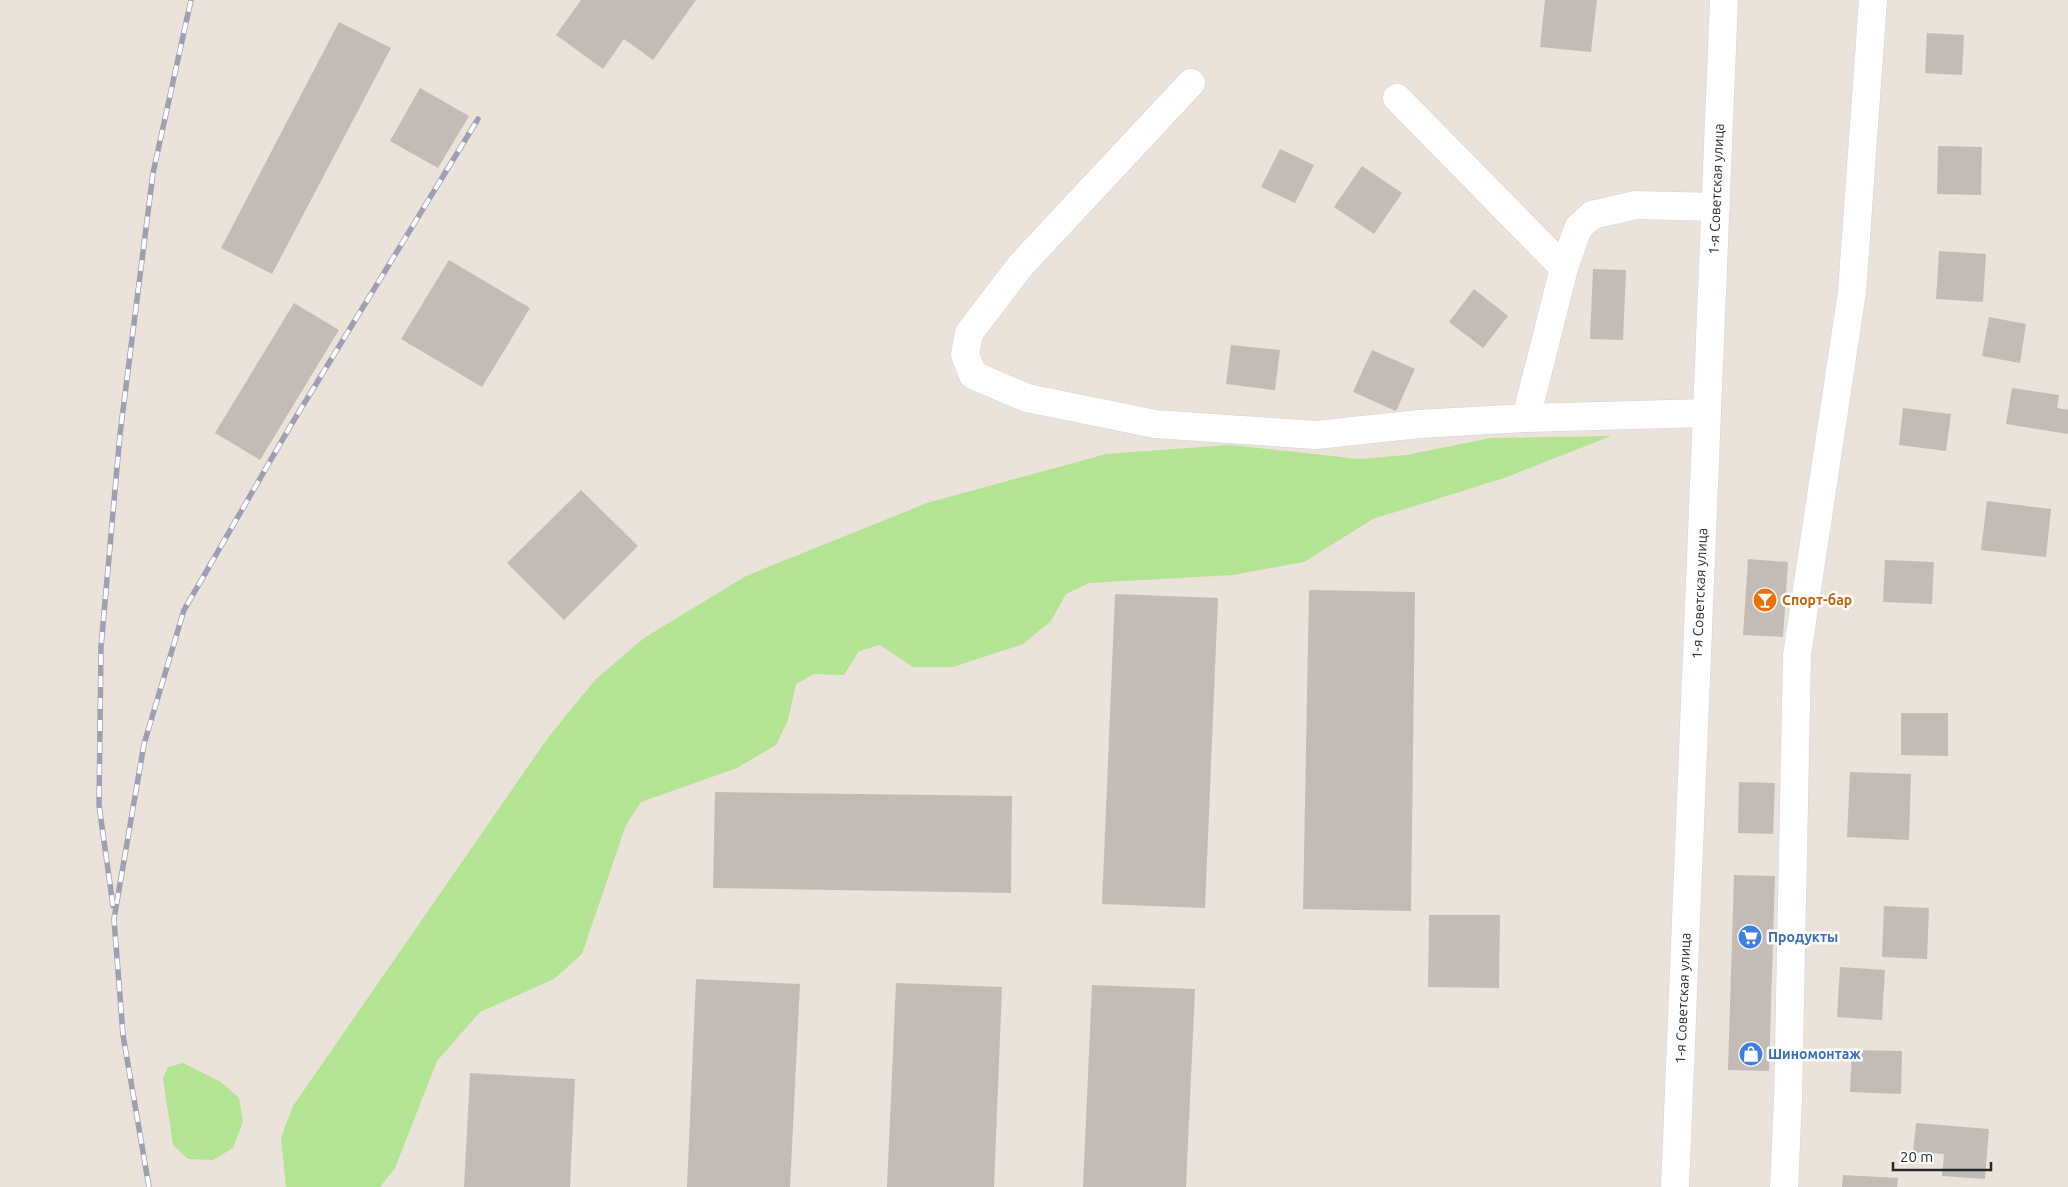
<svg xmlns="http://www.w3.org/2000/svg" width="2068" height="1187" font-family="Ubuntu,sans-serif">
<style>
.green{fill:#b2e493}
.building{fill:#c3bcb6}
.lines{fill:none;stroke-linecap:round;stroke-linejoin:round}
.minor-casing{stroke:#ced3e2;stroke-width:29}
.minor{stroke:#fff;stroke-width:28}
.rail-casing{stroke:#9ca0b3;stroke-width:5.5}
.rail{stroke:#fff;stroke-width:4;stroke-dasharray:11;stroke-linecap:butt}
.labels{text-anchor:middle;stroke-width:5;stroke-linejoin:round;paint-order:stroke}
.street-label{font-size:14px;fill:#282828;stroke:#fff}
.food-label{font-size:14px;font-weight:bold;fill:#c56008;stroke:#fff;text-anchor:start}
.shop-label{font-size:14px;font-weight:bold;fill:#366cbe;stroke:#fff;text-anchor:start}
</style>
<rect width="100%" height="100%" fill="#ebe2d9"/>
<g class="green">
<polygon points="1611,436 1507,477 1373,519 1304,562 1233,575 1089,583 1066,594 1051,621 1023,644 953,667 913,667 880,645 859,651 844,675 814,674 796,684 788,720 776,745 737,768 641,802 626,825 582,954 554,979 480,1012 437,1061 395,1168 380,1187 286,1187 281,1138 293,1106 547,739 595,680 644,638 746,576 927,503 1106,454 1230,445 1359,459 1406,455 1491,438"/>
<polygon points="183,1063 221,1082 239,1098 243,1122 233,1148 213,1160 188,1159 173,1145 163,1078 168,1067"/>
</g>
<g class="building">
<polygon points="581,0 696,0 653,60 624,39 603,69 556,35"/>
<polygon points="1545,0 1597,0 1591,52 1540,47"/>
<polygon points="339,22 391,48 272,274 221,248"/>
<polygon points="1927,33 1964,35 1962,75 1925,73"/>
<polygon points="420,88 469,116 438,168 390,141"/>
<polygon points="1938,146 1982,147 1981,195 1937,194"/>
<polygon points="1280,149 1314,165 1295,203 1261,187"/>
<polygon points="1362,166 1402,193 1374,234 1334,207"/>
<polygon points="1939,251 1986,254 1983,302 1936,299"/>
<polygon points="449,260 530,308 482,387 401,339"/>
<polygon points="1593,269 1626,270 1623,340 1590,339"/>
<polygon points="1474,289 1508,316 1483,348 1449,322"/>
<polygon points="294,303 339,330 260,460 215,433"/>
<polygon points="1989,317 2026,324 2020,363 1982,356"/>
<polygon points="1231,345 1280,350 1275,390 1226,384"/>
<polygon points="1372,350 1415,369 1396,411 1353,392"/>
<polygon points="2012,388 2059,395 2057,408 2068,410 2068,434 2006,424"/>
<polygon points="1903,408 1951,414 1946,451 1899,445"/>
<polygon points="581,490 638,546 564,620 507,563"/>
<polygon points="1987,501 2051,509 2046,557 1981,550"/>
<polygon points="1748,559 1788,562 1783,637 1743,635"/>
<polygon points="1885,560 1934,562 1932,604 1883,602"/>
<polygon points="1309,590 1415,592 1411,911 1303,909"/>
<polygon points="1115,594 1218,598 1205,908 1102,904"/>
<polygon points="1901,713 1948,713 1948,756 1901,755"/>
<polygon points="1850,772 1911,774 1909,840 1847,837"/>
<polygon points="1739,782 1775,783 1773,834 1738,833"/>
<polygon points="715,792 1012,796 1011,893 713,888"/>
<polygon points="1734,875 1775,876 1769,1071 1728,1070"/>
<polygon points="1884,906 1929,908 1927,959 1882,957"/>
<polygon points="1429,915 1500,915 1499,988 1428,987"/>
<polygon points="1840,967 1885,970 1882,1020 1837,1017"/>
<polygon points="696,979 800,984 790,1187 687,1187"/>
<polygon points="896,983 1002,987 994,1187 887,1187"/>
<polygon points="1092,985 1195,989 1186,1187 1083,1187"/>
<polygon points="1852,1050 1902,1051 1901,1094 1850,1092"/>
<polygon points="470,1073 575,1079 570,1187 464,1187"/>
<polygon points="1916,1123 1989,1129 1985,1179 1942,1176 1944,1154 1913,1152"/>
<polygon points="1843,1175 1898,1178 1897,1187 1842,1187"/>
</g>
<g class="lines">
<defs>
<g id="minor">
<polyline points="1191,83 1021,265 969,333 965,355 973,375 1027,398 1155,424 1316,435 1419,424 1526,418 1707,413"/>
<polyline points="1397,98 1564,268"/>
<polyline points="1526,418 1564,268 1578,228 1592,215 1636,205 1716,207"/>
<path id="s1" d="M1675 1187 1724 0"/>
<polyline points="1784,1187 1788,1099 1797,655 1852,292 1873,0"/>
</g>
</defs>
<use href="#minor" class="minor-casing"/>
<use href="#minor" class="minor"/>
<defs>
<g id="rail">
<polyline points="113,906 99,805 101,647 120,434 153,173 191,0"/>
<polyline points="149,1187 123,1035 114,919 144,744 184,610 291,425 478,119"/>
</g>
</defs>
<use href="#rail" class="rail-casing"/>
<use href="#rail" class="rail"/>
</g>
<defs>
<symbol id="bar-disc" viewBox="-11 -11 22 22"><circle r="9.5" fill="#e8710a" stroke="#fff"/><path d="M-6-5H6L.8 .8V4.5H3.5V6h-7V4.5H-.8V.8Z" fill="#fff"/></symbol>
<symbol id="supermarket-disc" viewBox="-11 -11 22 22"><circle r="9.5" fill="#3f7fe0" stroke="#fff"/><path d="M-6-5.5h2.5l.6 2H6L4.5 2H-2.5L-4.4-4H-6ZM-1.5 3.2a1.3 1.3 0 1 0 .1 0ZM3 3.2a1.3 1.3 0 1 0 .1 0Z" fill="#fff"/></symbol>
<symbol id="shop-disc" viewBox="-11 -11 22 22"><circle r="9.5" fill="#3f7fe0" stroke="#fff"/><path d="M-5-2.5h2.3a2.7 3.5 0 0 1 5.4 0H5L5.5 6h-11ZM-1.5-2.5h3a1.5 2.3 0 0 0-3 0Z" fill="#fff"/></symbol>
</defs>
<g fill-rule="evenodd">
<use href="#bar-disc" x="1751" y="586" width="28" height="28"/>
<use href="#supermarket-disc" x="1736" y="923" width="28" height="28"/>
<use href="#shop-disc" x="1737" y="1040" width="28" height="28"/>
</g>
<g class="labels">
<g class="street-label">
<text dy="5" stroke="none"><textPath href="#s1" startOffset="999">1-я Советская улица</textPath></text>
<text dy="5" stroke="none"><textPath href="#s1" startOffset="594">1-я Советская улица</textPath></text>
<text dy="5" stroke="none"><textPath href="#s1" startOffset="189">1-я Советская улица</textPath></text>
</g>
<g class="food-label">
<text x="1782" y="605">Спорт-бар</text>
</g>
<g class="shop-label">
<text x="1768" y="942">Продукты</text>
<text x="1768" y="1059">Шиномонтаж</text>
</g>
</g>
<path d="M1893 1162v8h98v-8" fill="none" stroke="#282828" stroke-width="2.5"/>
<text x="1900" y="1162" font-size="15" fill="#282828" stroke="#ffffff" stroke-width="4" paint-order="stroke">20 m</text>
</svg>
